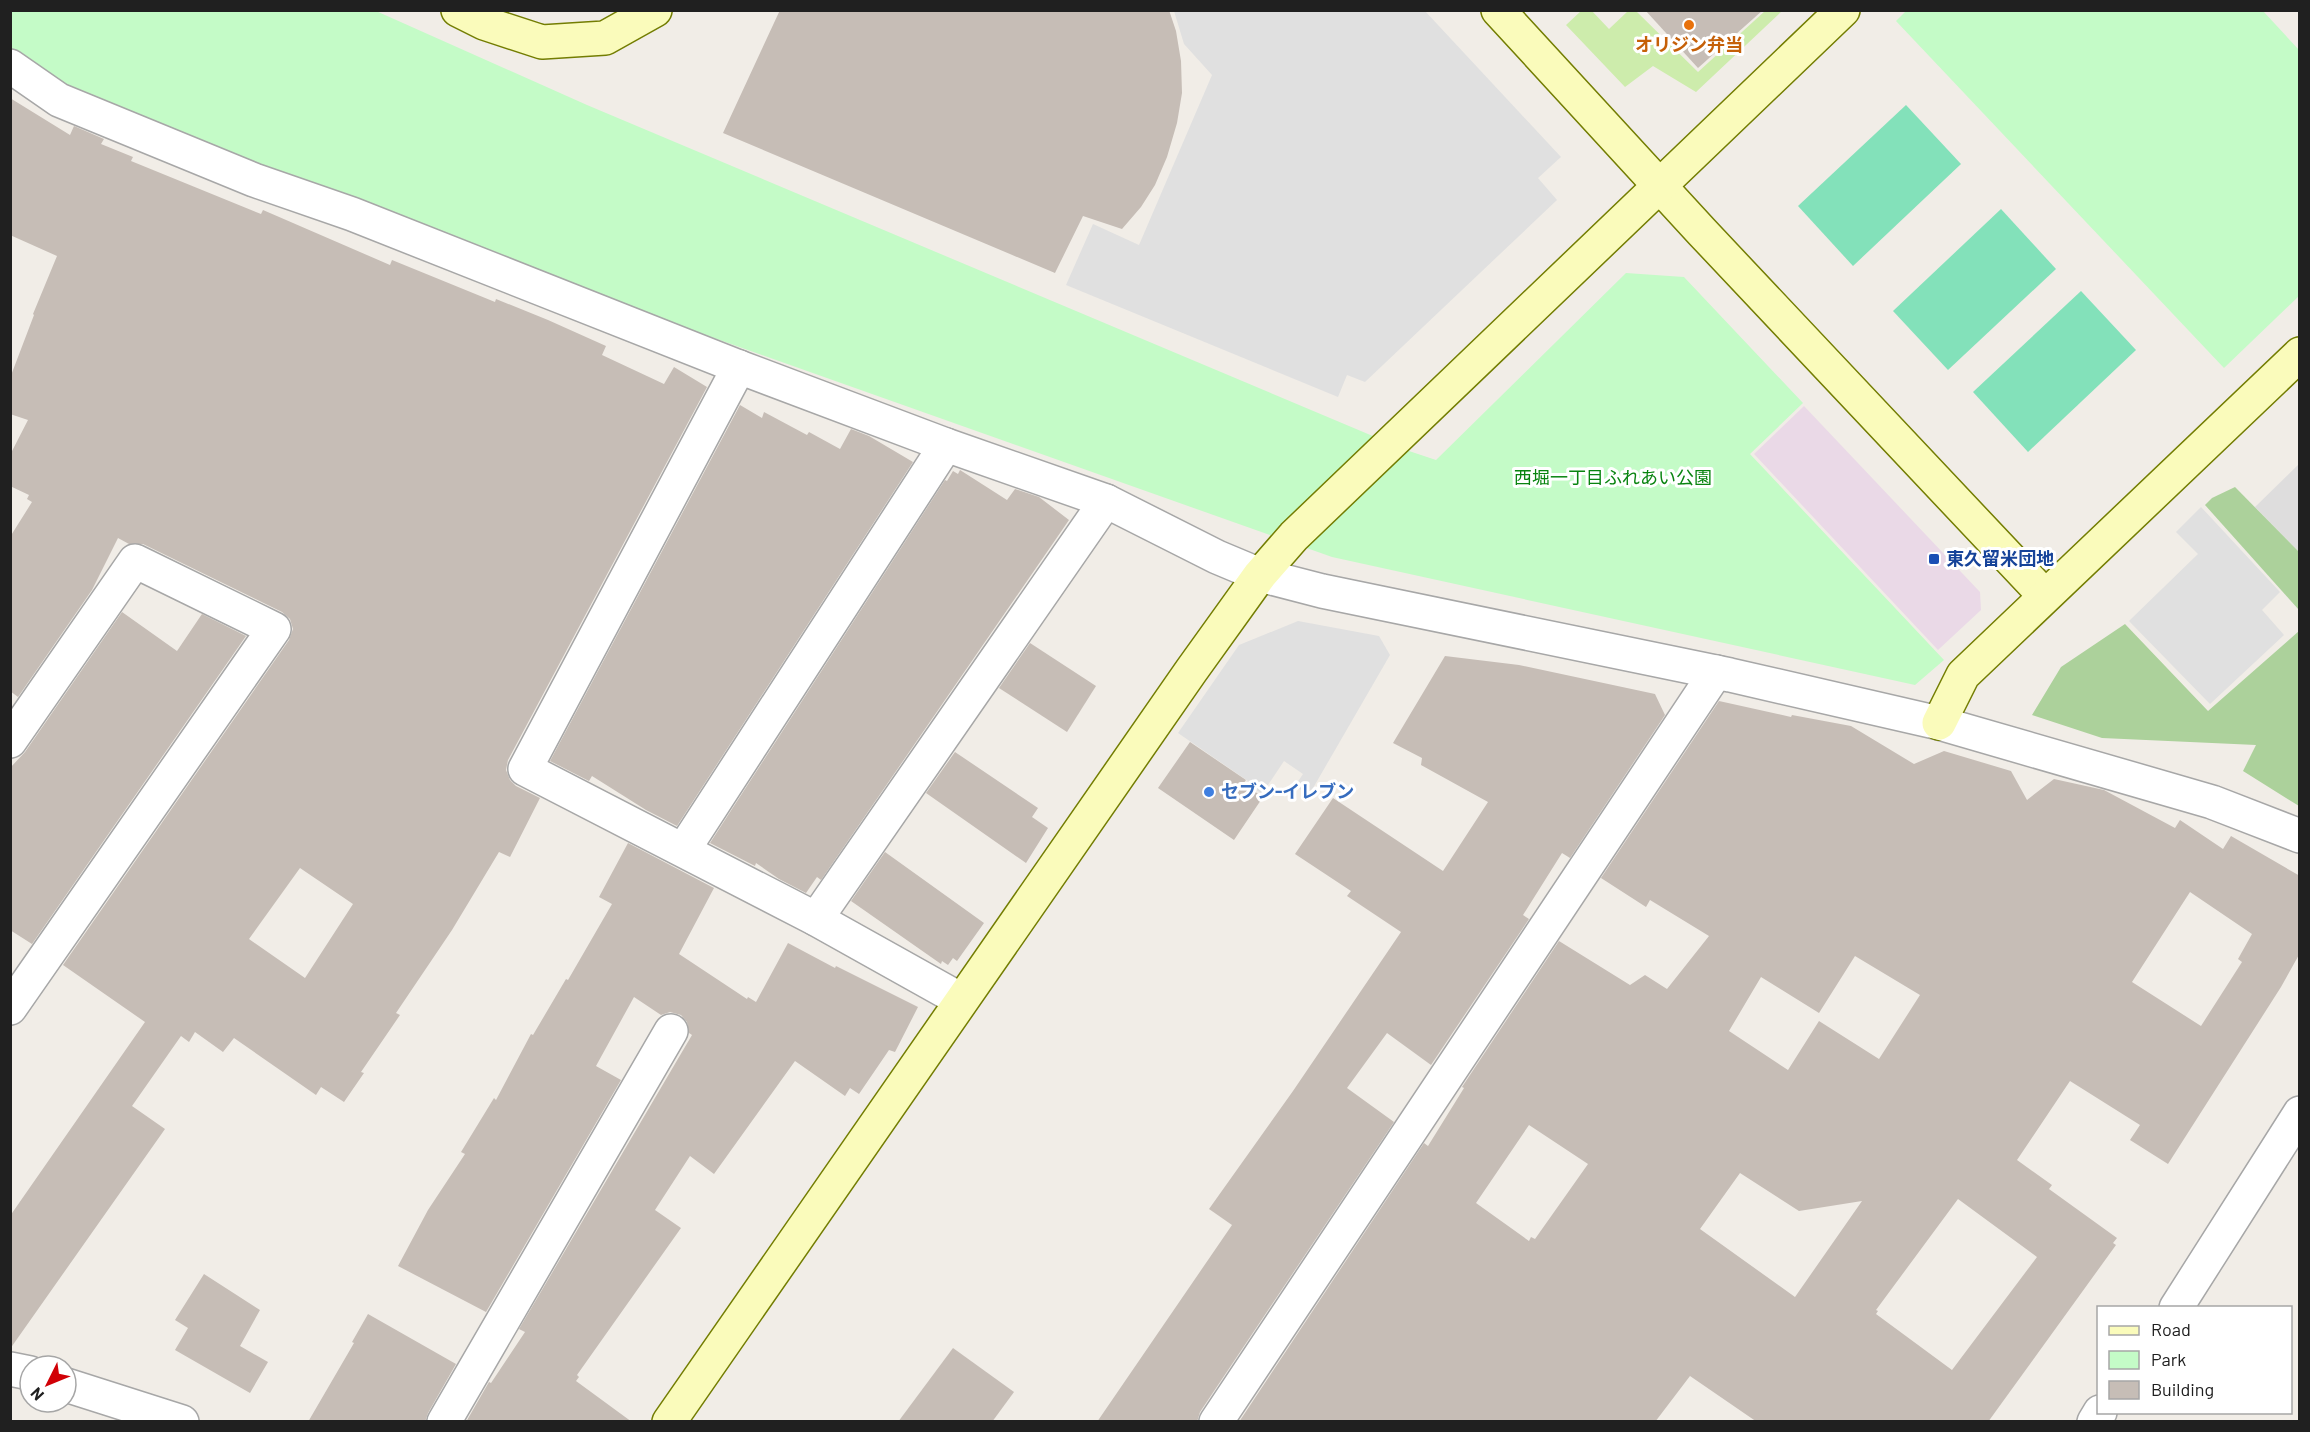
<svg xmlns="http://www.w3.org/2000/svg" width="2310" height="1432" font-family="Barlow,'Noto Sans JP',sans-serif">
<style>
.residential{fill:#dedddd}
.industrial{fill:#ead9e7}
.grass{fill:#cdecac}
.forest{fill:#acd19b}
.park{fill:#c4fbc7}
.pitch{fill:#83e1ba}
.parking{fill:#e0e0e0}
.building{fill:#c6bdb6;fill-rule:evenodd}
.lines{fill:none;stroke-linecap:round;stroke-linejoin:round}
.street-casing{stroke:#a7a7a7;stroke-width:36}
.secondary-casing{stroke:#737d02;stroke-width:36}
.street{stroke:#fff;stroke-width:33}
.secondary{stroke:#fafbbb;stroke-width:33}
.food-dot{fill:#e8710a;stroke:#fff;stroke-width:2}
.transit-dot{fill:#1a4fb4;stroke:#fff;stroke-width:2}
.shop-dot{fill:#3f7fe0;stroke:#fff;stroke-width:2}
.labels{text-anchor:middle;stroke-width:6;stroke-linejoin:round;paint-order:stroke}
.food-label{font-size:18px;font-weight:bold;fill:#c56008;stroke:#fff}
.park-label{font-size:18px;fill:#098410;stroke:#fff}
.transit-label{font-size:18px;font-weight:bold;fill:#164399;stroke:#fff;text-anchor:start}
.shop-label{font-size:18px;font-weight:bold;fill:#366cbe;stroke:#fff;text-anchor:start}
</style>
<rect width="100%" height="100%" fill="#f1ede7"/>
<polygon class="residential" points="2299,464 2299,552 2255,507"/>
<polygon class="industrial" points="1804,406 1980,592 1981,610 1938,650 1754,454"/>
<polygon class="grass" points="1581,11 1592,11 1609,29 1628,11 1636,11 1698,72 1765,11 1782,11 1696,92 1653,66 1625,87 1566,25"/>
<g class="forest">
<polygon points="2235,487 2299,552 2299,610 2205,505 2212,498"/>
<polygon points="2125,624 2208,711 2299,631 2299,806 2243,771 2256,745 2102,738 2032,715 2061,667"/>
</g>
<g class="park">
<polygon points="11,11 376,11 587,105 1406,450 1436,460 1626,273 1684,277 1803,403 1750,454 1944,660 1915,685 1332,557 457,247 68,90 11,49"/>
<polygon points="1906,11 2263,11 2299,50 2299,296 2224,368 1896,21"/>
</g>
<g class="pitch">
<polygon points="1906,105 1961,164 1853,266 1798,206"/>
<polygon points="2001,209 2056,269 1948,370 1893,311"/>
<polygon points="2081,291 2136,350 2028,452 1973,392"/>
</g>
<g class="parking">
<polygon points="1174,11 1425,11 1561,157 1538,178 1557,200 1365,382 1347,375 1338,397 1066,285 1093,224 1139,245 1212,75 1184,44"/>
<polygon points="2201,507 2280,592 2262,610 2284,635 2210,704 2129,621 2198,554 2176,532"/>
<polygon points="1298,621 1379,636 1390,655 1309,795 1295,786 1303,774 1284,761 1262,794 1247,783 1248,781 1178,733 1239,645"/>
</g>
<g class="building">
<polygon points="780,10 1169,10 1176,31 1181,61 1182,93 1177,123 1167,157 1155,185 1141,207 1122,229 1083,216 1055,273 723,133"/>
<polygon points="1645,10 1763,10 1698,68"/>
<path d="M10 98 70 135 74 126 104 139 101 144 133 157 131 161 261 214 263 210 390 265 392 260 495 302 496 299 548 320 606 346 602 355 664 384 674 367 707 387 508 760 506 770 510 780 516 786 540 798 510 857 499 852 452 930 396 1013 400 1015 361 1072 364 1073 344 1102 321 1087 316 1095 234 1038 223 1052 195 1032 189 1042 181 1036 132 1106 165 1129 10 1349V1216L145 1022 63 965 289 640 293 629 290 619 282 612 143 544H129L118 538 92 590 18 697 10 691V537L32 502 27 499 29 495 10 486V455L28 420 10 414V378L34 315 33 314 57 256 10 235ZM300 868 353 904 305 978 249 939Z"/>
<polygon points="740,405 762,418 764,412 807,435 809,432 840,449 851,429 869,436 913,462 677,826 646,810 592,776 589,781 550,761"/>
<polygon points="960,470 1007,500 1015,489 1039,497 1069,520 821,880 817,877 806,893 779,879 756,863 755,866 710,843 945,480 947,481 953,471 958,474"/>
<polygon points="122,612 177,651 202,614 246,636 32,944 10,930 10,768 25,752"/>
<polygon points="1030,643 1096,686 1067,732 999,688"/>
<polygon points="1445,656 1519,665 1655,694 1665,715 1570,858 1562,853 1523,915 1529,919 1431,1065 1387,1033 1347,1088 1394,1122 1200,1412 1197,1422 1097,1422 1232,1225 1209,1209 1293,1091 1401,932 1347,896 1351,891 1295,854 1333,798 1443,871 1488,802 1421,765 1422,758 1393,743"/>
<path d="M1719 701 1791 717 1792 715 1851 726 1914 764 1944 751 2011 771 2027 800 2054 779 2104 790 2175 828 2180 820 2223 849 2231 836 2300 876V953L2281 987 2168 1164 2130 1140 2140 1125 2070 1081 2017 1160 2052 1185 2049 1189 2117 1238 2113 1243 2116 1245 1988 1422H1757L1690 1376 1655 1422H1239L1424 1143 1428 1146 1464 1088 1462 1087 1559 941 1630 985 1645 975 1667 989 1709 936 1650 900 1646 907 1601 878ZM2190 892 2252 934 2238 959 2242 962 2201 1026 2132 982ZM1855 956 1920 995 1879 1059 1819 1021 1788 1070 1729 1031 1761 977 1819 1013ZM1529 1125 1588 1164 1535 1239 1531 1237 1529 1241 1476 1203ZM1740 1173 1799 1211 1862 1201 1795 1297 1700 1229ZM1958 1199 2037 1257 1952 1370 1876 1314 1878 1311 1876 1310Z"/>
<polygon points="1190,742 1246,780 1243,784 1263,797 1234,840 1158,788"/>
<polygon points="955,752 1038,808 1032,817 1048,828 1026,863 926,793"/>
<polygon points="628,843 714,888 679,954 747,999 748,997 756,1002 788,943 835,968 836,966 918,1007 895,1052 889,1050 859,1094 850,1088 845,1096 795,1061 714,1174 690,1156 655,1210 681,1228 577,1375 579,1377 576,1381 632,1422 466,1422 489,1382 491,1383 525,1332 519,1329 692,1035 689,1033 687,1022 681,1015 670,1012 661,1015 634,997 596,1066 621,1080 486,1312 398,1266 428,1210 465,1154 461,1152 494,1098 496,1100 531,1034 533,1035 566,979 568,980 612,904 599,897"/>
<polygon points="885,852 984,923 957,961 953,958 948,965 942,961 941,964 851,901"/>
<polygon points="204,1274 260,1310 240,1346 268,1362 250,1393 175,1350 188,1328 175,1320"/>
<polygon points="368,1314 456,1364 428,1413 425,1422 308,1422 354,1343 352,1342"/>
<polygon points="953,1348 1014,1392 992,1422 898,1422"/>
</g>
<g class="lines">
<defs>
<g id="street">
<polyline points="10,66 59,100 254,180 352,214 739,367 946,445 1106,501 1217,557 1260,575 1322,591 1730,675 1939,723 2212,802 2300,836"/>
<polyline points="739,367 525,769 816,919 961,1000"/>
<polyline points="10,741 135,561 274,629 10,1008"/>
<polyline points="684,849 946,445"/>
<polyline points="816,919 1106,501"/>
<polyline points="2176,1308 2300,1113"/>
<polyline points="10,1369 30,1373"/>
<polyline points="66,1385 182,1422"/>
<polyline points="444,1422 671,1031"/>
<polyline points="1216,1422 1716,672"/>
<polyline points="2094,1422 2100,1412"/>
</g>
<g id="secondary">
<polyline points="458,10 484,23 542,42 605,38 655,10"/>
<polyline points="1498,10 1702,232 2045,596"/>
<polyline points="1939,723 1963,675 2300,354"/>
<polyline points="669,1422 1191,671 1260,575 1294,536 1843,10"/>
</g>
</defs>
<use href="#street" class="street-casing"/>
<use href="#secondary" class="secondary-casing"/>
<use href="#street" class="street"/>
<use href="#secondary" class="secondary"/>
</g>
<circle class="food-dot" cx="1689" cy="25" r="6"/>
<rect class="transit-dot" x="1928" y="553" width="12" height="12" rx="3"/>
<circle class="shop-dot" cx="1209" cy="792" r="6"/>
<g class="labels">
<g class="food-label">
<text x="1689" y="51">オリジン弁当</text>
</g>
<g class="park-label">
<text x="1613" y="484">西堀一丁目ふれあい公園</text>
</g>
<g class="transit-label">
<text x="1946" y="565">東久留米団地</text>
</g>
<g class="shop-label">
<text x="1221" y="798">セブン-イレブン</text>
</g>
</g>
<rect width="2310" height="1432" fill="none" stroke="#202020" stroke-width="24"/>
<rect x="2097" y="1306" width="195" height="108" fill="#ffffff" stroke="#a6a6a6" stroke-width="1.5"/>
<rect x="2109" y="1326" width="30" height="9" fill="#fafbbb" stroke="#a6a6a6" stroke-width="1.5"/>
<text x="2151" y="1336" font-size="18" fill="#202020">Road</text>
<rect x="2109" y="1351" width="30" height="18" fill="#c4fbc7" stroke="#a6a6a6" stroke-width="1.5"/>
<text x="2151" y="1366" font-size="18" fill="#202020">Park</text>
<rect x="2109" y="1381" width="30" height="18" fill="#c6bdb6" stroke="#a6a6a6" stroke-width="1.5"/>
<text x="2151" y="1396" font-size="18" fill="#202020">Building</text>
<g transform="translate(48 1384) rotate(227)"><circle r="28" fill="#ffffff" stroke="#a6a6a6" stroke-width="1.5"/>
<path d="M0-4.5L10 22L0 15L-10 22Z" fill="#d10006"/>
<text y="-9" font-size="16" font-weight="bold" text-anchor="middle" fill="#202020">N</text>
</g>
</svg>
